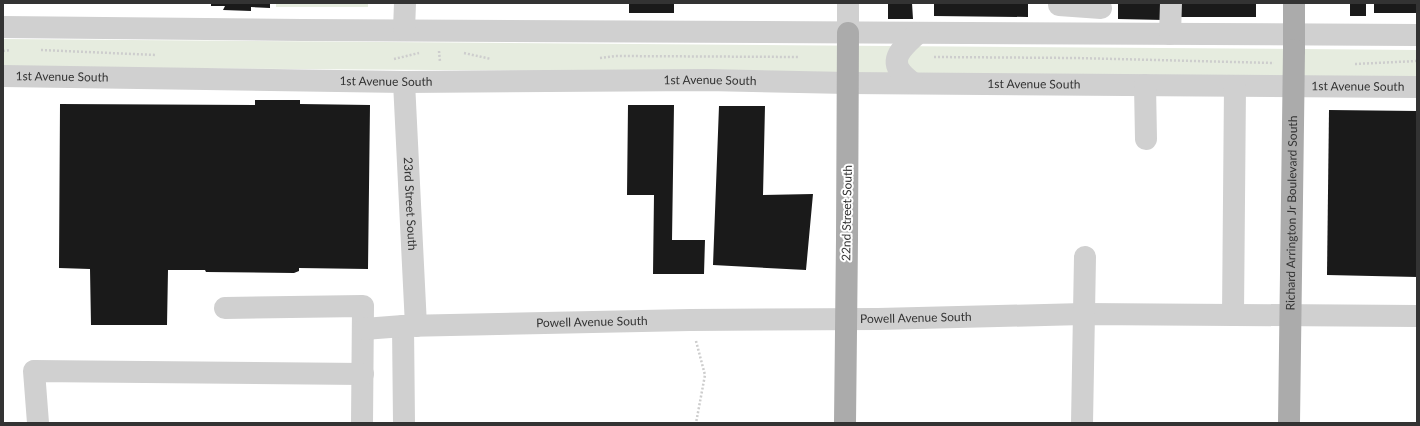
<svg xmlns="http://www.w3.org/2000/svg" width="1420" height="426" font-family="Lato,sans-serif">
<style>
.green{fill:#e6ecdf}
.building{fill:#1a1a1a}
.lines{fill:none;stroke-linecap:round;stroke-linejoin:round}
.path{stroke:#cdcdcd;stroke-width:2.5;stroke-dasharray:2 2;stroke-linecap:butt}
.minor{stroke:#d0d0d0;stroke-width:22}
.major{stroke:#ababab;stroke-width:22}
.major-bridge{stroke:#ababab;stroke-width:22}
.labels{text-anchor:middle;stroke-width:4;stroke-linejoin:round;paint-order:stroke}
.street-label{font-size:12px;fill:#333;stroke:#fff}
</style>
<rect width="100%" height="100%" fill="#fff"/>
<g class="green">
<rect x="276" y="3" width="92" height="4"/>
<polygon points="3,39 1417,50 1417,77 3,67"/>
</g>
<g class="building">
<polygon points="211,3 270,3 270,8 251,7 251,11 223,10 225,6 211,6"/>
<rect x="629" y="3" width="45" height="10"/>
<polygon points="888,3 912,3 913,19 888,19"/>
<polygon points="934,3 1028,3 1028,17 934,16"/>
<polygon points="1118,3 1164,3 1164,20 1118,19"/>
<rect x="1178" y="3" width="78" height="14"/>
<polygon points="1342,3 1366,3 1366,16 1350,16 1350,4 1342,4"/>
<rect x="1374" y="3" width="43" height="10"/>
<polygon points="255,100 300,100 300,104 370,105 368,269 299,268 299,271 294,273 206,272 205,270 168,270 167,325 91,325 90,269 59,268 60,104 255,105"/>
<polygon points="628,105 674,105 672,240 705,240 704,274 653,274 654,195 627,195"/>
<polygon points="719,106 765,106 763,195 813,194 806,270 713,265"/>
<polygon points="1329,110 1417,111 1417,277 1327,275"/>
</g>
<g class="lines">
<g class="path">
<polyline points="41,50 156,55"/>
<polyline points="3,51 10,50"/>
<polyline points="439,51 440,62"/>
<polyline points="464,53 491,59"/>
<polyline points="934,57 1076,58 1274,63"/>
<polyline points="600,58 615,56 799,57"/>
<polyline points="394,59 419,53"/>
<polyline points="1355,64 1417,61"/>
<polyline points="696,341 705,375 696,423"/>
</g>
<g class="minor">
<polyline points="1059,3 1059,5 1101,8"/>
<polyline points="3,27 302,30 1417,35"/>
<polyline points="404,30 405,3"/>
<polyline points="848,33 848,3"/>
<polyline points="1170,34 1171,3"/>
<path id="s1" d="M3 76 404 82 707 80 848 83 1417 87"/>
<path id="s2" d="M404 82 416 326"/>
<path d="M913 83C909 80 904 76 901 72 888 57 908 43 918 33"/>
<polyline points="1145,85 1146,139"/>
<polyline points="225,308 363,306 362,423"/>
<polyline points="1233,315 1235,86"/>
<polyline points="403,326 404,423"/>
<path id="s3" d="M364 329 403 326 690 320 878 319 1083 314 1417 316"/>
<polyline points="38,423 34,371 363,374"/>
<polyline points="1082,423 1085,257"/>
</g>
<g class="major">
<polyline points="1294,50 1294,3"/>
<polyline points="847,239 848,33"/>
</g>
<g class="major-bridge">
<polyline points="845,423 847,239"/>
<path id="s4" d="M1289 423 1294 50"/>
</g>
</g>
<g class="labels">
<g class="street-label">
<text dy="4" stroke="none"><textPath href="#s1" startOffset="59">1st Avenue South</textPath></text>
<text dy="4" stroke="none"><textPath href="#s1" startOffset="383">1st Avenue South</textPath></text>
<text dy="4" stroke="none"><textPath href="#s1" startOffset="707">1st Avenue South</textPath></text>
<text dy="4" stroke="none"><textPath href="#s1" startOffset="1031">1st Avenue South</textPath></text>
<text dy="4" stroke="none"><textPath href="#s1" startOffset="1355">1st Avenue South</textPath></text>
<text dy="4" stroke="none"><textPath href="#s2" startOffset="122">23rd Street South</textPath></text>
<text transform="translate(847 213) rotate(-89)" y="4">22nd Street South</text>
<text dy="4" stroke="none"><textPath href="#s4" startOffset="210">Richard Arrington Jr Boulevard South</textPath></text>
<text dy="4" stroke="none"><textPath href="#s3" startOffset="552">Powell Avenue South</textPath></text>
<text dy="4" stroke="none"><textPath href="#s3" startOffset="228">Powell Avenue South</textPath></text>
</g>
</g>
<rect width="1420" height="426" fill="none" stroke="#333333" stroke-width="8"/>
</svg>
